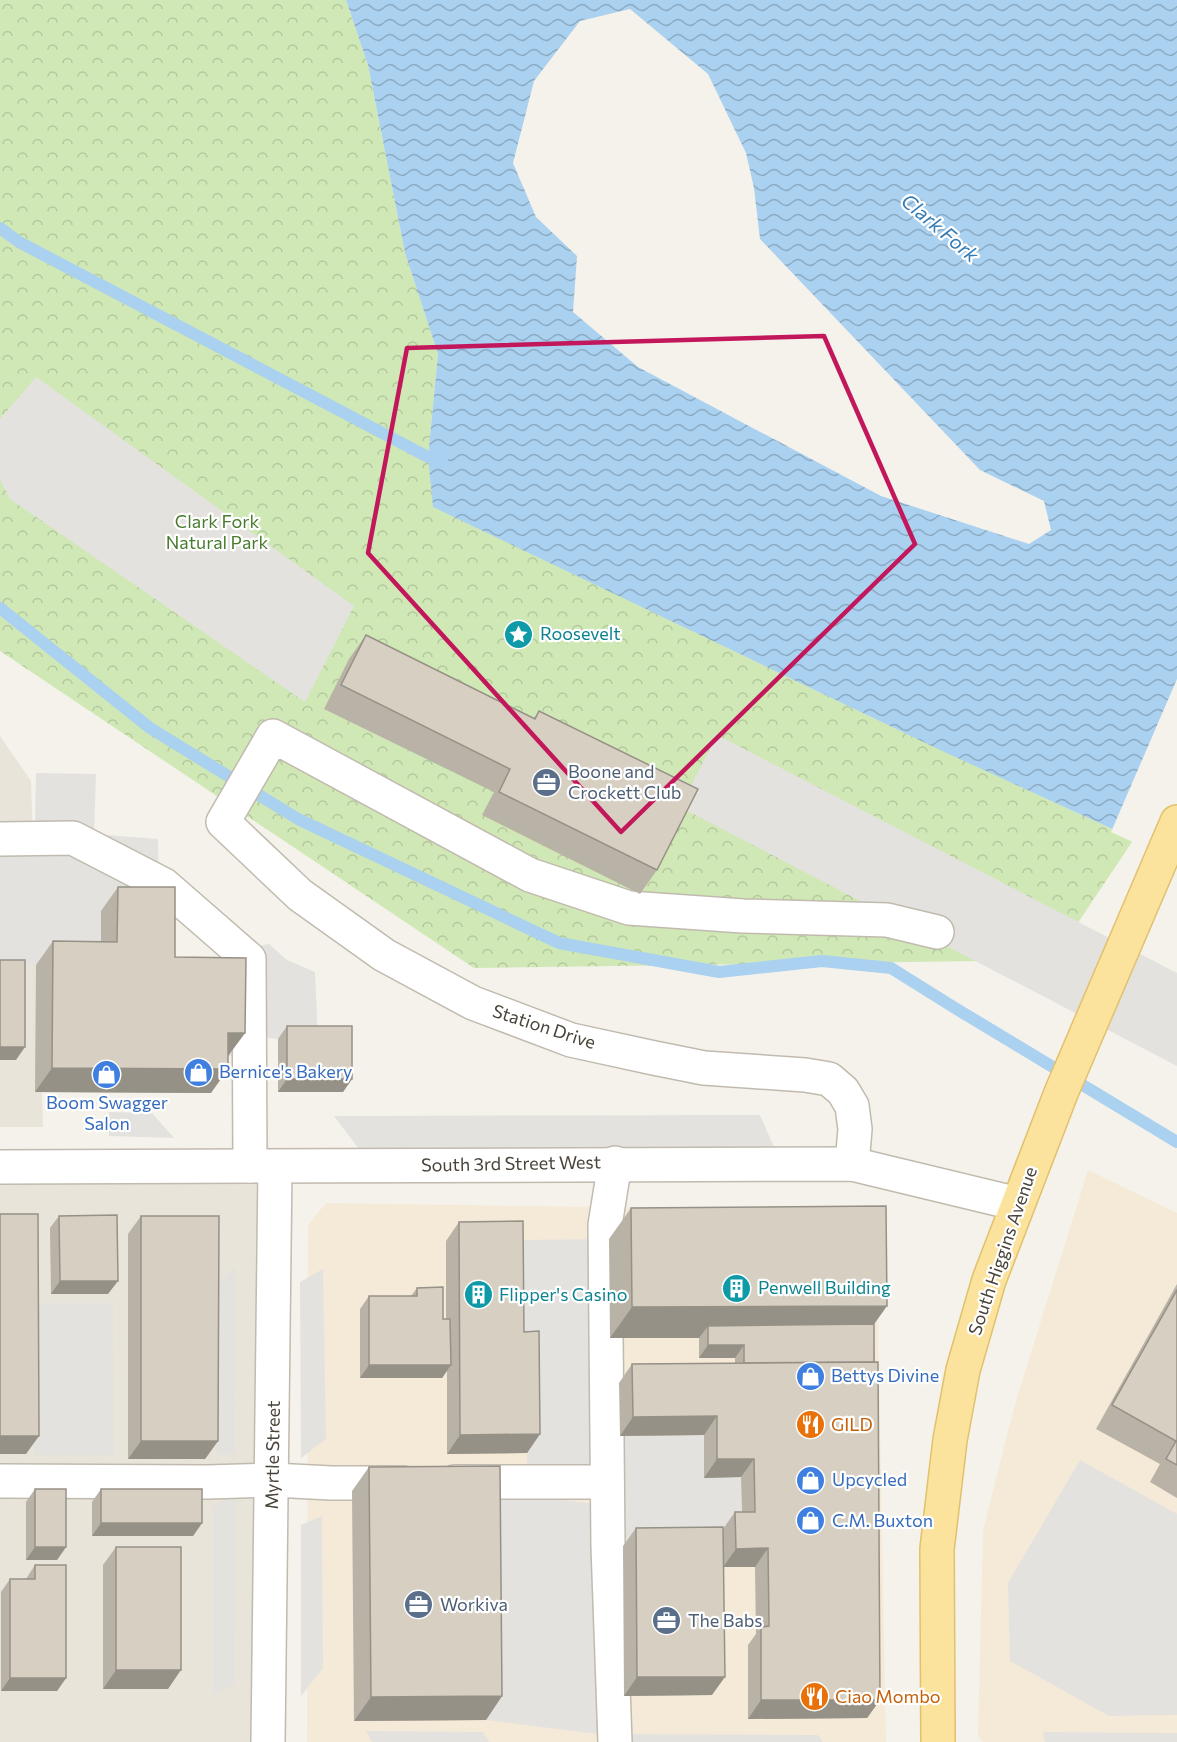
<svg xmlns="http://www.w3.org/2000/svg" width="1177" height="1742" font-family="Commissioner,sans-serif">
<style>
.residential{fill:#e9e4d9}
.commercial{fill:#f5ead8}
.park{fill:url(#park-crowns)}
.parking{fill:#e4e2df}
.water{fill:url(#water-waves);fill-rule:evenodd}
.pier{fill:#f5f2eb}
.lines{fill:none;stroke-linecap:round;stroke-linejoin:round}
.stream{stroke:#aad1ef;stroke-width:12}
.minor-casing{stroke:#c1baae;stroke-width:36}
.major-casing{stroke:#e1c16d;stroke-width:36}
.minor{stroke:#fff;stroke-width:33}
.major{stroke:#fbe39e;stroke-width:33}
.wall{fill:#b9b2a6}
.shaded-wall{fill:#969187}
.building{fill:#d7cfc1;stroke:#969187;stroke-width:1.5}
.marked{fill:none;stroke:#c2185b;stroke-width:4.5;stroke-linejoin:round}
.labels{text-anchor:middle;stroke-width:4.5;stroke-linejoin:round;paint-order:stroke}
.park-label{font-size:18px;fill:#487b2d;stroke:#fff}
.culture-label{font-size:18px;fill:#0d838f;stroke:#fff;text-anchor:start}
.service-label{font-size:18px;fill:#4e5e75;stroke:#fff;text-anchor:start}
.street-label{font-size:18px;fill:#494339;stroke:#fff}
.shop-label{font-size:18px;fill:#366cbe;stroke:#fff;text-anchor:start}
.food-label{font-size:18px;fill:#c56008;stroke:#fff;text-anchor:start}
.water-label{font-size:20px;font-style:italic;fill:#347ab3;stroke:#fff}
</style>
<defs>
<pattern id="park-crowns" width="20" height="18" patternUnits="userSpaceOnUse" patternTransform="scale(1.5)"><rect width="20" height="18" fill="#d0e8b6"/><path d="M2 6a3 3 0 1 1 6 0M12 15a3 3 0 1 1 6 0" fill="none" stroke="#b4c89d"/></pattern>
<pattern id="water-waves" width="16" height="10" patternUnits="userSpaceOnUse" patternTransform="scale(1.5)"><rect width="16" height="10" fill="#aad1ef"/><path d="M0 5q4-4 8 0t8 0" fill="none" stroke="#8cabc3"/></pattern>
</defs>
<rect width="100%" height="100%" fill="#f5f2eb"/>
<g class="residential">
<polygon points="0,736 31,781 43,1127 0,1127"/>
<polygon points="0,1167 275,1167 268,1742 0,1742"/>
</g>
<g class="commercial">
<polygon points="1088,1170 1177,1213 1177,1742 983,1742 978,1736 983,1531 1015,1404"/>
<polygon points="326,1203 876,1211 886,1742 307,1742 308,1225"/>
</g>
<polygon class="park" points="0,0 346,0 368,65 405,253 438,354 428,457 434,507 907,734 1134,839 1053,960 474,968 0,651"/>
<g class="parking">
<polygon points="36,377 354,606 305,702 10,499 0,479 0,419"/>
<polygon points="717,735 1177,973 1177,1066 680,807"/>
<polygon points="36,773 96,774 94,834 158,839 159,911 101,966 36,965 0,968 0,824 35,823"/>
<polygon points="269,944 287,960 315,972 318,1039 278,1039 264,1037 264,1056 228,1056 230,952"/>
<polygon points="109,1112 152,1113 174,1138 109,1136"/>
<polygon points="760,1115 774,1147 359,1149 334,1116"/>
<polygon points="609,1239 620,1436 704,1435 704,1478 741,1477 742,1531 710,1546 608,1546 607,1464 527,1464 526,1350 510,1240"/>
<polygon points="236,1267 235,1454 216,1455 217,1283"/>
<polygon points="323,1269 326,1439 301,1458 300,1282"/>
<polygon points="34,1303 113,1303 114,1455 34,1455"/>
<polygon points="1080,1460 1177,1514 1177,1715 1109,1716 1010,1661 1008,1583"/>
<polygon points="484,1490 604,1505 605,1735 486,1720"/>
<polygon points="236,1491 235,1684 213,1694 213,1507"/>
<polygon points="322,1516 323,1668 301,1696 301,1525"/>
<polygon points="366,1731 483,1732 489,1742 372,1742"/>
<polygon points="1043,1732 1177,1733 1177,1742 1045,1742"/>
<polygon points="626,1734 818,1735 823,1742 630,1742"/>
</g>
<path class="water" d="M346 0H1177V854L1134 839 938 749 433 507 428 457 438 354 405 253 368 65ZM630 9 708 74 746 153 754 188 760 239 980 470 1044 501 1051 530 1029 544 881 496 638 367 573 312 577 256 536 217 513 163 534 81 580 21Z"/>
<polygon class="pier" points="1177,679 1177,857 1133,842 1111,832"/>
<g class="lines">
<g class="stream">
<polyline points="0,228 19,242 428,457 442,459"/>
<polyline points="0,608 150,728 298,819 559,943 719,972 822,961 891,968 955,1008 1177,1142"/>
</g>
<defs>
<g id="minor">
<polyline points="0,839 73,838 164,885 249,959 250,1166"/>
<polyline points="615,1163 605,1225 608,1546 615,1742"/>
<polyline points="852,1164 855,1129 852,1106 843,1091 829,1079 805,1075 704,1068 654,1058 571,1040 473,1003 384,955 300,895 223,822 273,736 530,875 629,908 743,916 887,920 937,932"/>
<polyline points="0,1167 852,1164 1018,1204"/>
<polyline points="0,1481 208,1482 273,1480 331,1483 403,1483"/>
<polyline points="455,1482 607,1482"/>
<polyline points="268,1742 275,1167"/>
</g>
<polyline id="major" points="938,1742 937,1549 950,1440 963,1370 989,1280 1061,1093 1177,822"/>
</defs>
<use href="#minor" class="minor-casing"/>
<use href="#major" class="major-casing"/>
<use href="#minor" class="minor"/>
<use href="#major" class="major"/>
</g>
<g class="wall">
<polygon points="366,635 534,718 539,711 657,870 640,894 482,815 494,792 324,709 349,659"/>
<polygon points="118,887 175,957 245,1033 228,1056 211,1093 35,1092 36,965 53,941 101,942 101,911"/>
<polygon points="287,1026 352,1079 343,1092 278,1092 278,1039"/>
<polygon points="631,1208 874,1324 880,1700 867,1718 748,1719 748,1645 756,1634 755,1567 724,1567 712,1695 624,1696 623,1546 636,1528 723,1529 735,1512 742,1512 741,1477 704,1478 704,1435 620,1436 619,1383 632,1364 735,1363 735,1358 699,1358 699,1338 610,1338 609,1239"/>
<polygon points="59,1216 108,1294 51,1294 50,1228"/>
<polygon points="141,1216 218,1441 205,1459 128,1459 128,1234"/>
<polygon points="459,1222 524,1332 540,1434 527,1453 447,1454 447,1371 442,1378 360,1378 360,1309 369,1296 411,1296 417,1288 443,1319 446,1319 446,1241"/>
<polygon points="1177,1284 1177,1498 1150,1482 1160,1464 1096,1429"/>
<polygon points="369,1467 502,1696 486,1720 354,1721 352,1491"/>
<polygon points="35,1489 66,1547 57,1560 26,1560 26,1502"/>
<polygon points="101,1489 202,1523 193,1536 92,1536 92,1502"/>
<polygon points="116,1547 168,1689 103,1689 103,1565"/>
<polygon points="35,1565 66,1678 57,1691 1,1691 1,1592 10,1579 26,1579"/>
</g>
<g class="shaded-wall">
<polygon points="228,1033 245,1033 228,1056"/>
<polygon points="0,1047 25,1047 16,1060 0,1060"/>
<polygon points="52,1068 228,1069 211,1093 35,1092"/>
<polygon points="287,1079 352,1079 343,1092 278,1092"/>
<polygon points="60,1281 118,1281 108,1294 51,1294"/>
<polygon points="887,1306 865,1337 708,1326 699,1338 610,1338 632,1307"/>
<polygon points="708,1345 744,1345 735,1358 699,1358"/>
<polygon points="369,1365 451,1365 442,1378 360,1378"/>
<polygon points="717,1416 704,1435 620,1436 633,1417"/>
<polygon points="540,1434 527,1453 447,1454 460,1435"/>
<polygon points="0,1436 39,1436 26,1454 0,1454"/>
<polygon points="141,1441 218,1441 205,1459 128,1459"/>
<polygon points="717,1459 754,1459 741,1477 704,1478"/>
<polygon points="101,1523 202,1523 193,1536 92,1536"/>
<polygon points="35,1547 66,1547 57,1560 26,1560"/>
<polygon points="768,1548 755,1567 723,1567 736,1549"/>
<polygon points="116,1670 181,1670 168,1689 103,1689"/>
<polygon points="637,1677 725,1677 712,1695 624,1696"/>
<polygon points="10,1678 66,1678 57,1691 1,1691"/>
<polygon points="502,1696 486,1720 354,1721 371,1697"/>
<polygon points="761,1700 880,1700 867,1718 748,1719"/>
</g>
<g class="building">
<polygon points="366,635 535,719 539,711 698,789 657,870 499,792 510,769 341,685"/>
<polygon points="118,887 175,887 175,957 246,958 245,1033 228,1033 228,1069 52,1068 53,941 117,942"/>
<rect x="0" y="960" width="25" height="87"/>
<rect x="287" y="1026" width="65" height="53"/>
<polygon points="886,1206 887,1306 632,1307 631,1208"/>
<polygon points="0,1214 38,1214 39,1436 0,1436"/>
<polygon points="117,1215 118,1281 60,1281 59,1216"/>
<polygon points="141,1216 219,1216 218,1441 141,1441"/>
<polygon points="523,1221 524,1332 539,1331 540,1434 460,1435 459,1222"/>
<polygon points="443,1287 443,1319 450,1319 451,1365 369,1365 369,1296 417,1296 417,1288"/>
<polygon points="1177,1290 1177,1465 1166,1459 1176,1441 1112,1405"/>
<polygon points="874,1324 874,1362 744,1363 744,1345 708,1345 708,1326"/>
<polygon points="878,1362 880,1700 761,1700 761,1627 769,1626 768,1548 736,1549 735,1512 755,1512 754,1459 717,1459 717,1416 633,1417 632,1364"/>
<polygon points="500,1466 502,1696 371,1697 369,1467"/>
<rect x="35" y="1489" width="31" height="58"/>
<rect x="101" y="1489" width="101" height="34"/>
<polygon points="723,1527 725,1677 637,1677 636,1528"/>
<rect x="116" y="1547" width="65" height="123"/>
<polygon points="35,1565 66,1565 66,1678 10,1678 10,1579 35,1579"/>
</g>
<path class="marked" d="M824 336 915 544 621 832 368 553 407 348Z"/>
<defs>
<symbol id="sight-disc" viewBox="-11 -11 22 22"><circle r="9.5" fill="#0f9aa8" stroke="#fff"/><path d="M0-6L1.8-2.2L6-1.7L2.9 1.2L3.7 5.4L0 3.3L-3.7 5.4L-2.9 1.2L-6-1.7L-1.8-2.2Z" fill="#fff"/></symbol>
<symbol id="office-disc" viewBox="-11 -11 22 22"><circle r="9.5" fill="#5c6f8a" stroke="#fff"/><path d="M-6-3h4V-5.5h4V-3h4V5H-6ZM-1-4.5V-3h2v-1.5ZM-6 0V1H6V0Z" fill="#fff"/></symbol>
<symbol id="shop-disc" viewBox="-11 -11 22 22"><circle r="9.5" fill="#3f7fe0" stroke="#fff"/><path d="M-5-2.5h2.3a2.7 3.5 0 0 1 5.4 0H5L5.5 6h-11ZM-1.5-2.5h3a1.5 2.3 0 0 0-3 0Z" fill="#fff"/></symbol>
<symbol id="building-disc" viewBox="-11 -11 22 22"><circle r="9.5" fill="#0f9aa8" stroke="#fff"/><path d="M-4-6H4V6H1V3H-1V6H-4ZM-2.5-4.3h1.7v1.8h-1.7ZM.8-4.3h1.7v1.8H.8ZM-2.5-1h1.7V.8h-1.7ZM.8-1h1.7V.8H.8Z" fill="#fff"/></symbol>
<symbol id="restaurant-disc" viewBox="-11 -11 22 22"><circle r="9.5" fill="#e8710a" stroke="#fff"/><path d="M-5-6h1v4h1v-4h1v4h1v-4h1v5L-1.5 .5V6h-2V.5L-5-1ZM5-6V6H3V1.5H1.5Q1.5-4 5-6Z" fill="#fff"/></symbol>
</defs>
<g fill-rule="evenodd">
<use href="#sight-disc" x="502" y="618" width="33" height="33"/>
<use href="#office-disc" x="530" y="766" width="33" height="33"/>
<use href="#shop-disc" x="182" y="1056" width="33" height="33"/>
<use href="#shop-disc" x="90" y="1058" width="33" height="33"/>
<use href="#building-disc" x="720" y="1272" width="33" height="33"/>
<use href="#building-disc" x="462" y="1278" width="33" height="33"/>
<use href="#shop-disc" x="794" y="1360" width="33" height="33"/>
<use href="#restaurant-disc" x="794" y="1408" width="33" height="33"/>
<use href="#shop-disc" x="794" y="1464" width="33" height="33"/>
<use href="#shop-disc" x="794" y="1504" width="33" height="33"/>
<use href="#office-disc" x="402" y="1588" width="33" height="33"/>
<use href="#office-disc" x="650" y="1604" width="33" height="33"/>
<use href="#restaurant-disc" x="798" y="1680" width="33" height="33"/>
</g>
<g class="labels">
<g class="park-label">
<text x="217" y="528">Clark Fork<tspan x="217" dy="21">Natural Park</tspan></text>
</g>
<g class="culture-label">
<text x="540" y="640">Roosevelt</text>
<text x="758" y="1294">Penwell Building</text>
<text x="499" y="1301">Flipper's Casino</text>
</g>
<g class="service-label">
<text x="568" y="778">Boone and<tspan x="568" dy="21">Crockett Club</tspan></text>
<text x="440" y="1611">Workiva</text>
<text x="688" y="1627">The Babs</text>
</g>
<g class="street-label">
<text transform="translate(544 1027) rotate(18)" y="6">Station Drive</text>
<text transform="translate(511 1164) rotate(-1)" y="6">South 3rd Street West</text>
<text transform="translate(1003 1251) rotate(-71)" y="6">South Higgins Avenue</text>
<text transform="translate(273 1455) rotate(-89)" y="6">Myrtle Street</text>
</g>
<g class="shop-label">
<text x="219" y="1078">Bernice's Bakery</text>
<text x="107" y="1109" text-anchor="middle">Boom Swagger<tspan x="107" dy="21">Salon</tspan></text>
<text x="831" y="1382">Bettys Divine</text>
<text x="832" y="1486">Upcycled</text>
<text x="832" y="1527">C.M. Buxton</text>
</g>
<g class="food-label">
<text x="831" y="1431">GILD</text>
<text x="835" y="1703">Ciao Mombo</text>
</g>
<g class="water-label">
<text transform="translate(940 228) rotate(40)" y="7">Clark Fork</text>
</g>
</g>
</svg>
